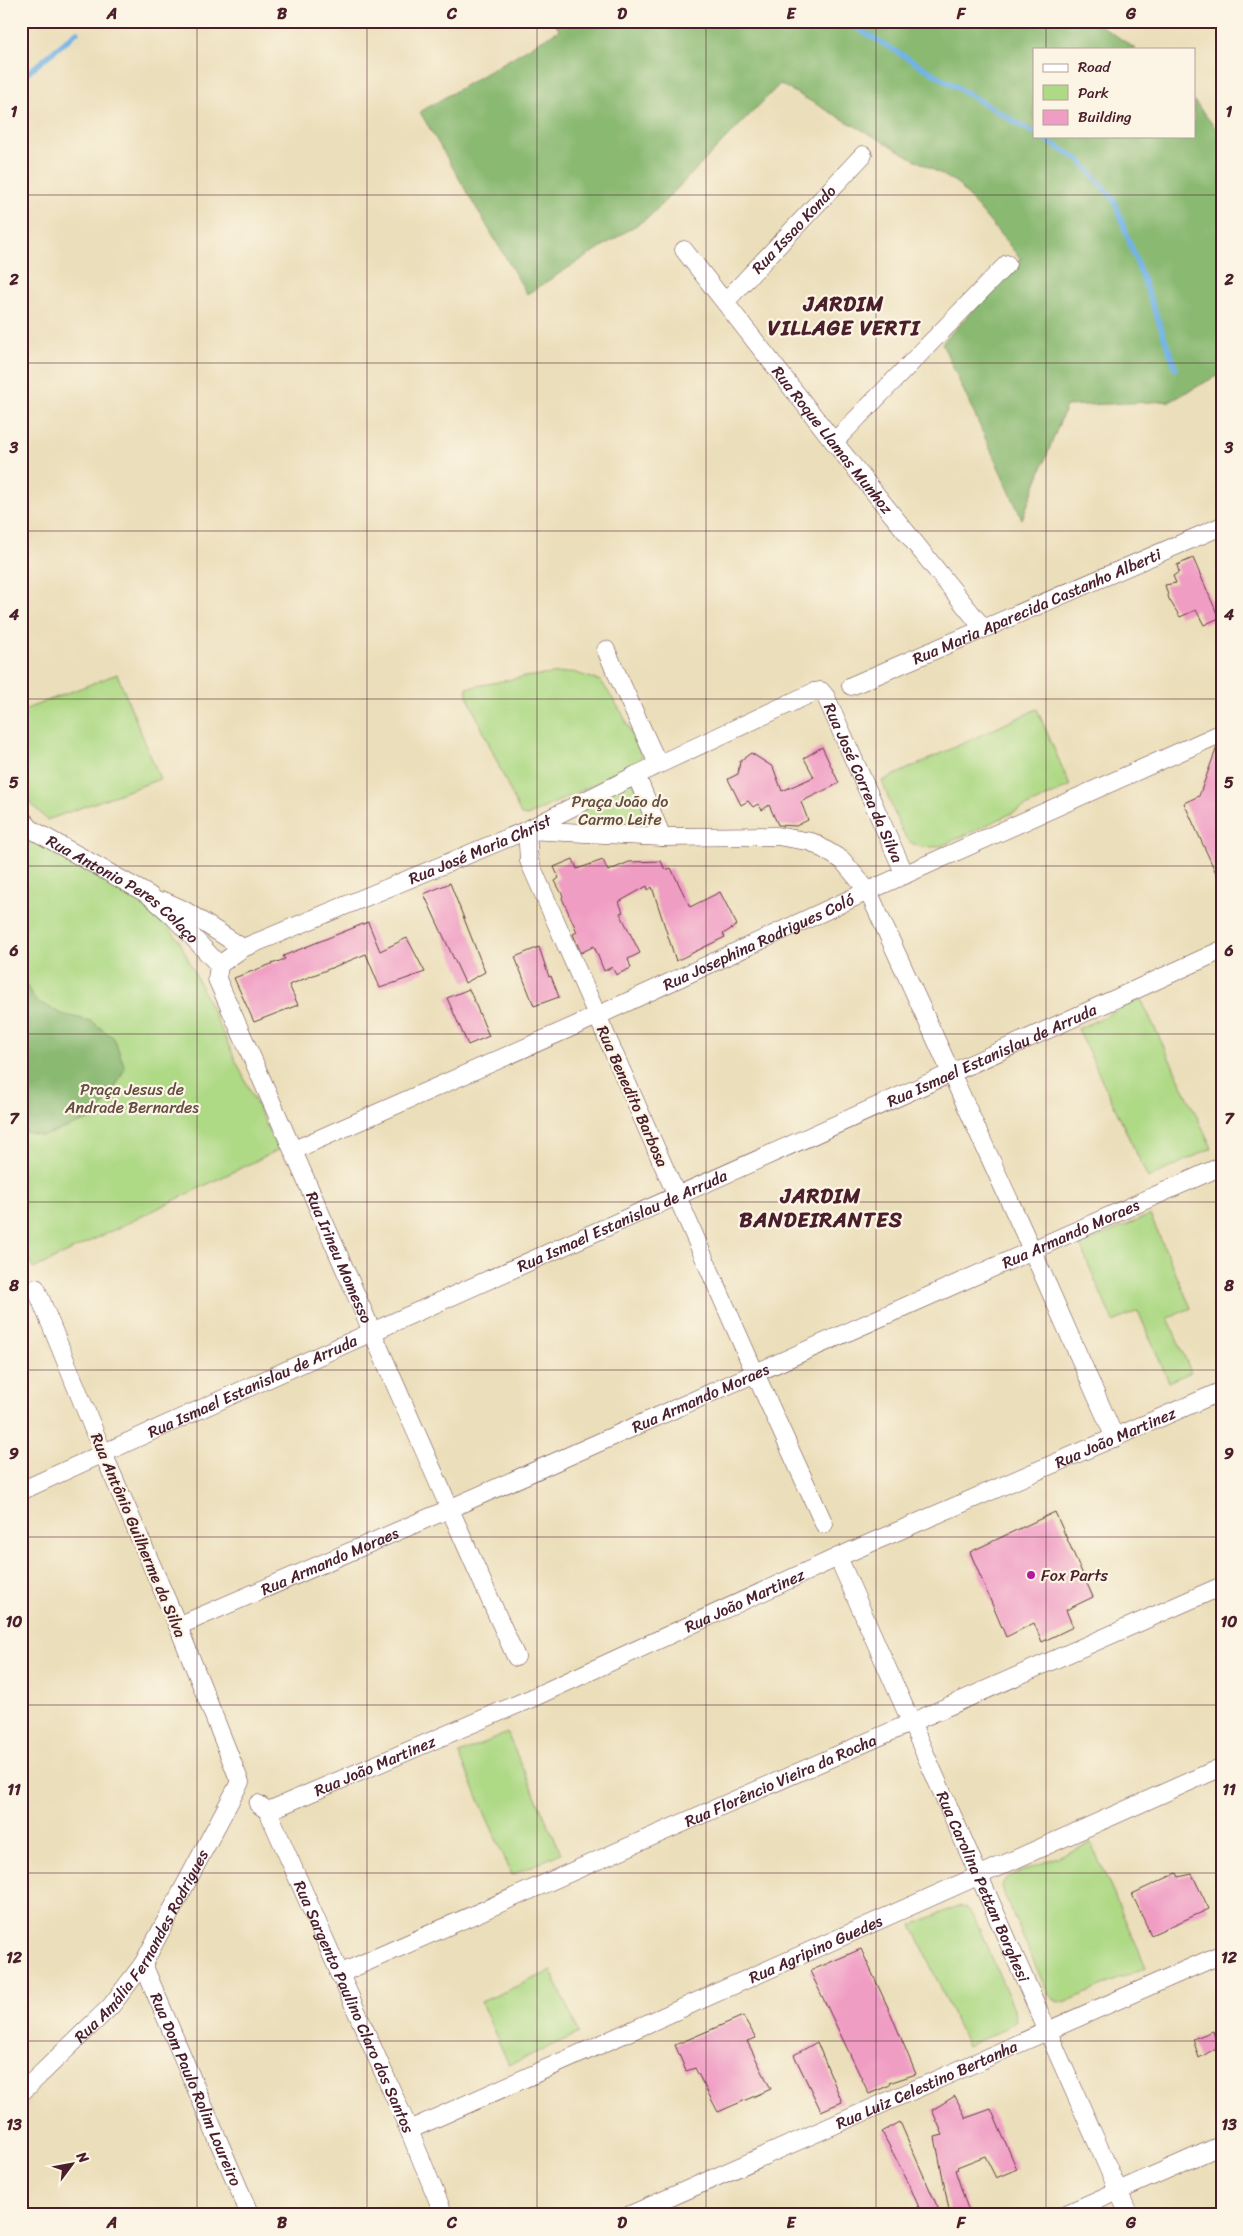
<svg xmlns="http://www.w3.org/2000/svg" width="1243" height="2236" font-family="Sriracha,sans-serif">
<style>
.green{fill:#aed985;stroke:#7c7c58}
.forest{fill:#8ab972;stroke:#6a6c4e}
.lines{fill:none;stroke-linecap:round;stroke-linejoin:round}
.stream{stroke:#72b3e6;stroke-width:5.5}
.building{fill:#f09dc4}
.minor-casing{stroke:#623c40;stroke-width:19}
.minor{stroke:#fff;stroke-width:18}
.grid{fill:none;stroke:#4a1f2b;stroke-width:1;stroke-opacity:0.55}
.poi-dot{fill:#b5179e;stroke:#fcf5e5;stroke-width:2}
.labels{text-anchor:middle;stroke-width:4.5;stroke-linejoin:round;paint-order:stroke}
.street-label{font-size:16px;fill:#4a1f2b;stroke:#fcf5e5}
.park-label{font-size:16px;fill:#634e42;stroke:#fcf5e5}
.poi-label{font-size:16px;fill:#4a1f2b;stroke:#fcf5e5;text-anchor:start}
.district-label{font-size:21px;font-weight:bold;letter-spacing:1px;fill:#4a1f2b;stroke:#fcf5e5}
.neatline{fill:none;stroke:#4a1f2b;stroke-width:2}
.grid-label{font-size:16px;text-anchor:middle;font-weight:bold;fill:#4a1f2b}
</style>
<rect width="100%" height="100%" fill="#fcf5e5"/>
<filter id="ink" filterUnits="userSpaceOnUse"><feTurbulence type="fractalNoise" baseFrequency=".02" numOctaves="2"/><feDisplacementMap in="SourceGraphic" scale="10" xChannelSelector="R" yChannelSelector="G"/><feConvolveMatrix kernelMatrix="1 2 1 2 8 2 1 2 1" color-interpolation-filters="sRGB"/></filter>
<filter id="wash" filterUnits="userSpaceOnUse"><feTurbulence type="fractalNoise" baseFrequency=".0096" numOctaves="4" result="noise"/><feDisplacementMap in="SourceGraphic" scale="20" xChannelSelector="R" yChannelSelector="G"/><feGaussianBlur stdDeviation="1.12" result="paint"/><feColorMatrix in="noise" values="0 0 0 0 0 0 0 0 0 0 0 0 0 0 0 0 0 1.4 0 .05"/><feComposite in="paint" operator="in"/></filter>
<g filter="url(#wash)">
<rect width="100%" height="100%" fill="#ebdeba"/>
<g class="green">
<polygon points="573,672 601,681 622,713 642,756 639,763 527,816 521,815 467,695 467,688 523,677"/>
<polygon points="117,674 160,779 47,820 21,793 21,711"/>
<path d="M1037 709 1070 786 946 844C933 848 921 850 909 841 902 836 886 791 882 781Z"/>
<polygon points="632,778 655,834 581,830 573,811"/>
<polygon points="21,831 150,905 179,940 278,1150 33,1269 21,1241"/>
<polygon points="1141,999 1212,1148 1148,1178 1078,1029"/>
<polygon points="1150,1215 1191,1308 1168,1318 1191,1372 1169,1382 1138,1311 1113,1322 1080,1245"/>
<polygon points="507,1733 561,1853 512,1875 459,1754"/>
<polygon points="1091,1843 1146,1967 1066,2002 1057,2002 1048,1994 1004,1894 1002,1885 1006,1878"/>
<polygon points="958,1906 966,1908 974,1917 1014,2009 1015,2021 1005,2029 967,2046 912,1925"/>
<polygon points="551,1971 579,2033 509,2065 481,2002"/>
</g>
<g class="forest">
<polygon points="554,21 1094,21 1136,49 1034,49 1034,136 1194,136 1194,101 1222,136 1222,373 1171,401 1066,406 1022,519 942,343 1021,259 957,183 780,84 649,217 527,294 420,112 559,30"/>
<polygon points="21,977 35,1000 62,1014 91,1021 114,1038 125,1068 111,1095 94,1118 43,1136 21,1131"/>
</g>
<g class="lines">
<g class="stream">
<polyline points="845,21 1034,133"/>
<polyline points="21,81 24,76 77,32"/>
<polyline points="1040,136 1081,161 1114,200 1176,369"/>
</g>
</g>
<g id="blocks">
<g class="building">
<polygon points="1193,558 1219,618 1204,625 1196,610 1180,617 1169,599 1165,585 1176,583 1173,576 1179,572 1177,565"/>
<polygon points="1222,745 1222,886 1184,803 1199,796 1217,747"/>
<polygon points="822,747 839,783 801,802 808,820 796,826 778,825 769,805 762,810 758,804 753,807 748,801 741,805 728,779 738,774 740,761 751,753 773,767 782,791 814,777 804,758"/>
<polygon points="573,859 577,869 603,860 608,871 629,862 661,861 665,870 671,868 690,907 720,892 737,925 723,934 725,937 676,961 652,887 648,890 647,886 619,902 623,912 620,913 640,953 628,959 631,968 616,975 612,967 604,971 594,946 581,953 573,934 577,932 562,898 563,896 555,881 559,878 554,867"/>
<polygon points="450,883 485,972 465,983 424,894"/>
<polygon points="368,922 380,951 407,938 425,972 380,988 366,954 289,985 298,1005 254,1022 234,978 285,959 283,956"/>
<polygon points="539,947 549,977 551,976 559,997 534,1006 515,957"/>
<polygon points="469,989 489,1036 468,1045 447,998"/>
<polygon points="1055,1512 1093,1597 1066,1610 1073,1627 1042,1642 1034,1623 1006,1637 970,1552"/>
<polygon points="1177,1873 1179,1877 1192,1874 1209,1909 1151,1935 1132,1894"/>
<polygon points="861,1949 891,2014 916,2074 889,2083 890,2085 869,2094 810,1971"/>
<polygon points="743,2016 756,2038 747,2041 771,2089 718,2112 695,2068 686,2071 675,2045"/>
<polygon points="1213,2031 1218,2047 1199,2058 1193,2039"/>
<polygon points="817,2042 842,2102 821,2111 794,2055"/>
<polygon points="955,2096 966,2118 991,2109 1017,2169 996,2178 985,2156 957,2167 958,2169 955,2170 970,2215 950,2215 935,2137 943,2135 932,2110"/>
<polygon points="900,2122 941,2215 922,2215 909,2184 882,2132"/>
</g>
</g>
</g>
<g filter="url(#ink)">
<use href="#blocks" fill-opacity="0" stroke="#623c40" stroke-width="1"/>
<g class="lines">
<defs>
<g id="minor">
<path id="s1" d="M684 250 834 442 983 628"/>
<path id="s2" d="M725 302 863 155"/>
<polyline points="834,442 1007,264"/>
<polyline points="606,650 658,764"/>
<path id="s3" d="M851 686 1222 526"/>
<polyline points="636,775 662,837"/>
<path id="s4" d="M21 818 31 829 149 895 173 916 219 965"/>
<polyline points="164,901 184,910 243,948"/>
<path id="s5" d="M219 965 243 948 527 830 636 775 814 692 821 691 826 697 905 875"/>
<path id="s6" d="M219 965 217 979C318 1204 414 1432 516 1657"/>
<path id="s7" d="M294 1150 597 1016 868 891 1222 733"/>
<path id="s8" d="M21 1491C420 1307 823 1134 1222 950"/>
<polyline points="824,1524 755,1373 529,861 527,830 662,837 777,836 812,842 842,860 868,891 1032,1250 1115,1438"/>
<path id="s9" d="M838 1557 1129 2215"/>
<path id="s10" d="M178 1626 449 1509 1222 1166"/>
<path id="s11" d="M258 1804 268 1811 409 2130 444 2215"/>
<path id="s12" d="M268 1811 532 1698 838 1557 1222 1391"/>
<path id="s13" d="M143 1964 250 2215"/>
<path id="s14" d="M339 1974 1222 1586"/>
<path id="s15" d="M21 2093 111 2006 143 1964 240 1782 178 1626 103 1453 36 1288"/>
<path id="s16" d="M409 2130 1222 1767"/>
<path id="s17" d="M630 2215 1222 1954"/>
<polyline points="1064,2215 1222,2145"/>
</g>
</defs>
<use href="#minor" class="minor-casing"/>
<use href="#minor" class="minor"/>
</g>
</g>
<path class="grid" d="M197 21V2215M367 21V2215M537 21V2215M706 21V2215M876 21V2215M1046 21V49M1046 136V2215M21 195H1222M21 363H1222M21 531H1222M21 699H1222M21 866H1222M21 1034H1222M21 1202H1222M21 1370H1222M21 1537H1222M21 1705H1222M21 1873H1222M21 2041H1222"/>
<circle class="poi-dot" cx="1031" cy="1575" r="5"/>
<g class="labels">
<g class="street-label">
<text dy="6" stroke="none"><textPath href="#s2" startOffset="100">Rua Issao Kondo</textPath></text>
<text dy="6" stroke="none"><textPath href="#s1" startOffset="241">Rua Roque Llamas Munhoz</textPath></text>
<text dy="6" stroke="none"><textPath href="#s3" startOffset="202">Rua Maria Aparecida Castanho Alberti</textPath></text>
<text dy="6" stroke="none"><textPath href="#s5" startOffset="764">Rua José Correa da Silva</textPath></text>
<text dy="6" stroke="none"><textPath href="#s5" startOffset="286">Rua José Maria Christ</textPath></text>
<text dy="6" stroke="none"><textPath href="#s4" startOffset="125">Rua Antonio Peres Colaço</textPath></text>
<text dy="6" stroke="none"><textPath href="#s7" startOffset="509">Rua Josephina Rodrigues Coló</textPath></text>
<text dy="6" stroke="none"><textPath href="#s8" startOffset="1064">Rua Ismael Estanislau de Arruda</textPath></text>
<text transform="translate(633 1096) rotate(66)" y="6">Rua Benedito Barbosa</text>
<text dy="6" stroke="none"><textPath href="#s8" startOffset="659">Rua Ismael Estanislau de Arruda</textPath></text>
<text dy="6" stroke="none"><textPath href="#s10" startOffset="975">Rua Armando Moraes</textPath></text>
<text dy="6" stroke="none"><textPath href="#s6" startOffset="318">Rua Irineu Momesso</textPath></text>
<text dy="6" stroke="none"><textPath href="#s8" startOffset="254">Rua Ismael Estanislau de Arruda</textPath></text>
<text dy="6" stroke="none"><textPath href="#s10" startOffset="570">Rua Armando Moraes</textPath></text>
<text dy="6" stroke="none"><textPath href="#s12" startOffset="926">Rua João Martinez</textPath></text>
<text transform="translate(139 1535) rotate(67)" y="6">Rua Antônio Guilherme da Silva</text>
<text dy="6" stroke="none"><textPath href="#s10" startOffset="165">Rua Armando Moraes</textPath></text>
<text dy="6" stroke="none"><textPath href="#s12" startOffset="521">Rua João Martinez</textPath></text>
<text dy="6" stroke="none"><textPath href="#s12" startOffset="116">Rua João Martinez</textPath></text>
<text dy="6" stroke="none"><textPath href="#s14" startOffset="482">Rua Florêncio Vieira da Rocha</textPath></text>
<text dy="6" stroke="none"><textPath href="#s9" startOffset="360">Rua Carolina Pettan Borghesi</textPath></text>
<text dy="6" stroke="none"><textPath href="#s15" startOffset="192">Rua Amália Fernandes Rodrigues</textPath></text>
<text dy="6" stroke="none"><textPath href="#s16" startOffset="445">Rua Agripino Guedes</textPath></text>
<text dy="6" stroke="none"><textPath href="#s11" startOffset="226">Rua Sargento Paulino Claro dos Santos</textPath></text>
<text dy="6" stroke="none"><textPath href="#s17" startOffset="324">Rua Luiz Celestino Bertanha</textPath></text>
<text dy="6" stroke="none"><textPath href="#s13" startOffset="136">Rua Dom Paulo Rolim Loureiro</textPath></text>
</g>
<g class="park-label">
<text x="620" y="807">Praça João do<tspan x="620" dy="18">Carmo Leite</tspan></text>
<text x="132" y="1095">Praça Jesus de<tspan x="132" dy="18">Andrade Bernardes</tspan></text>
</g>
<g class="poi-label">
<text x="1041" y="1581">Fox Parts</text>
</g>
<g class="district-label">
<text x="844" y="311">JARDIM<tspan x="844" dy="24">VILLAGE VERTI</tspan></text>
<text x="821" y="1203">JARDIM<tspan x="821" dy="24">BANDEIRANTES</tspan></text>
</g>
</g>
<rect width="1243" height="2236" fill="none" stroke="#fcf5e5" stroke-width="55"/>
<rect x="1033" y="48" width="162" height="90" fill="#fcf5e5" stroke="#b59f9b"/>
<rect x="1043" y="64" width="25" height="8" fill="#ffffff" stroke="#b59f9b"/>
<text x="1078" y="72" font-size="15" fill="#4a1f2b">Road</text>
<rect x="1043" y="85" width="25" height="15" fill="#aed985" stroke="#b59f9b"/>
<text x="1078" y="98" font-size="15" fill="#4a1f2b">Park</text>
<rect x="1043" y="110" width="25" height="15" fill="#f09dc4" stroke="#b59f9b"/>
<text x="1078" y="122" font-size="15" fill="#4a1f2b">Building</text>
<g transform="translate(72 2164) rotate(58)" stroke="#fcf5e5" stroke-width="4" paint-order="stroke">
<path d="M0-4L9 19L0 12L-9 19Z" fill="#4a1f2b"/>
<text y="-8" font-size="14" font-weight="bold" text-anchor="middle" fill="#4a1f2b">N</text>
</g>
<rect x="28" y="28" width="1188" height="2180" class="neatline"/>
<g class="grid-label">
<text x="112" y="19">A</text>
<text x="282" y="19">B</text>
<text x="452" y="19">C</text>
<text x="622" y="19">D</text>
<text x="791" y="19">E</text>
<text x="961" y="19">F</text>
<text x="1131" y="19">G</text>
<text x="14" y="117">1</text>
<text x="1229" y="117">1</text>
<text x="14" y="285">2</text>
<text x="1229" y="285">2</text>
<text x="14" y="453">3</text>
<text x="1229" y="453">3</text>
<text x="14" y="620">4</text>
<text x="1229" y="620">4</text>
<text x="14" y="788">5</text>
<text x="1229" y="788">5</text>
<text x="14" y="956">6</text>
<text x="1229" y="956">6</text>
<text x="14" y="1124">7</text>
<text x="1229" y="1124">7</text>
<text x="14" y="1291">8</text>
<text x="1229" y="1291">8</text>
<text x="14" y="1459">9</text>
<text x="1229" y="1459">9</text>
<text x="14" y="1627">10</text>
<text x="1229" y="1627">10</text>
<text x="14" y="1795">11</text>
<text x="1229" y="1795">11</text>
<text x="14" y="1963">12</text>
<text x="1229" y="1963">12</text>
<text x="14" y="2130">13</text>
<text x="1229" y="2130">13</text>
<text x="112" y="2228">A</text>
<text x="282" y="2228">B</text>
<text x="452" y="2228">C</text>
<text x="622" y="2228">D</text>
<text x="791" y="2228">E</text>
<text x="961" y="2228">F</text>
<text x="1131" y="2228">G</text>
</g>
</svg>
